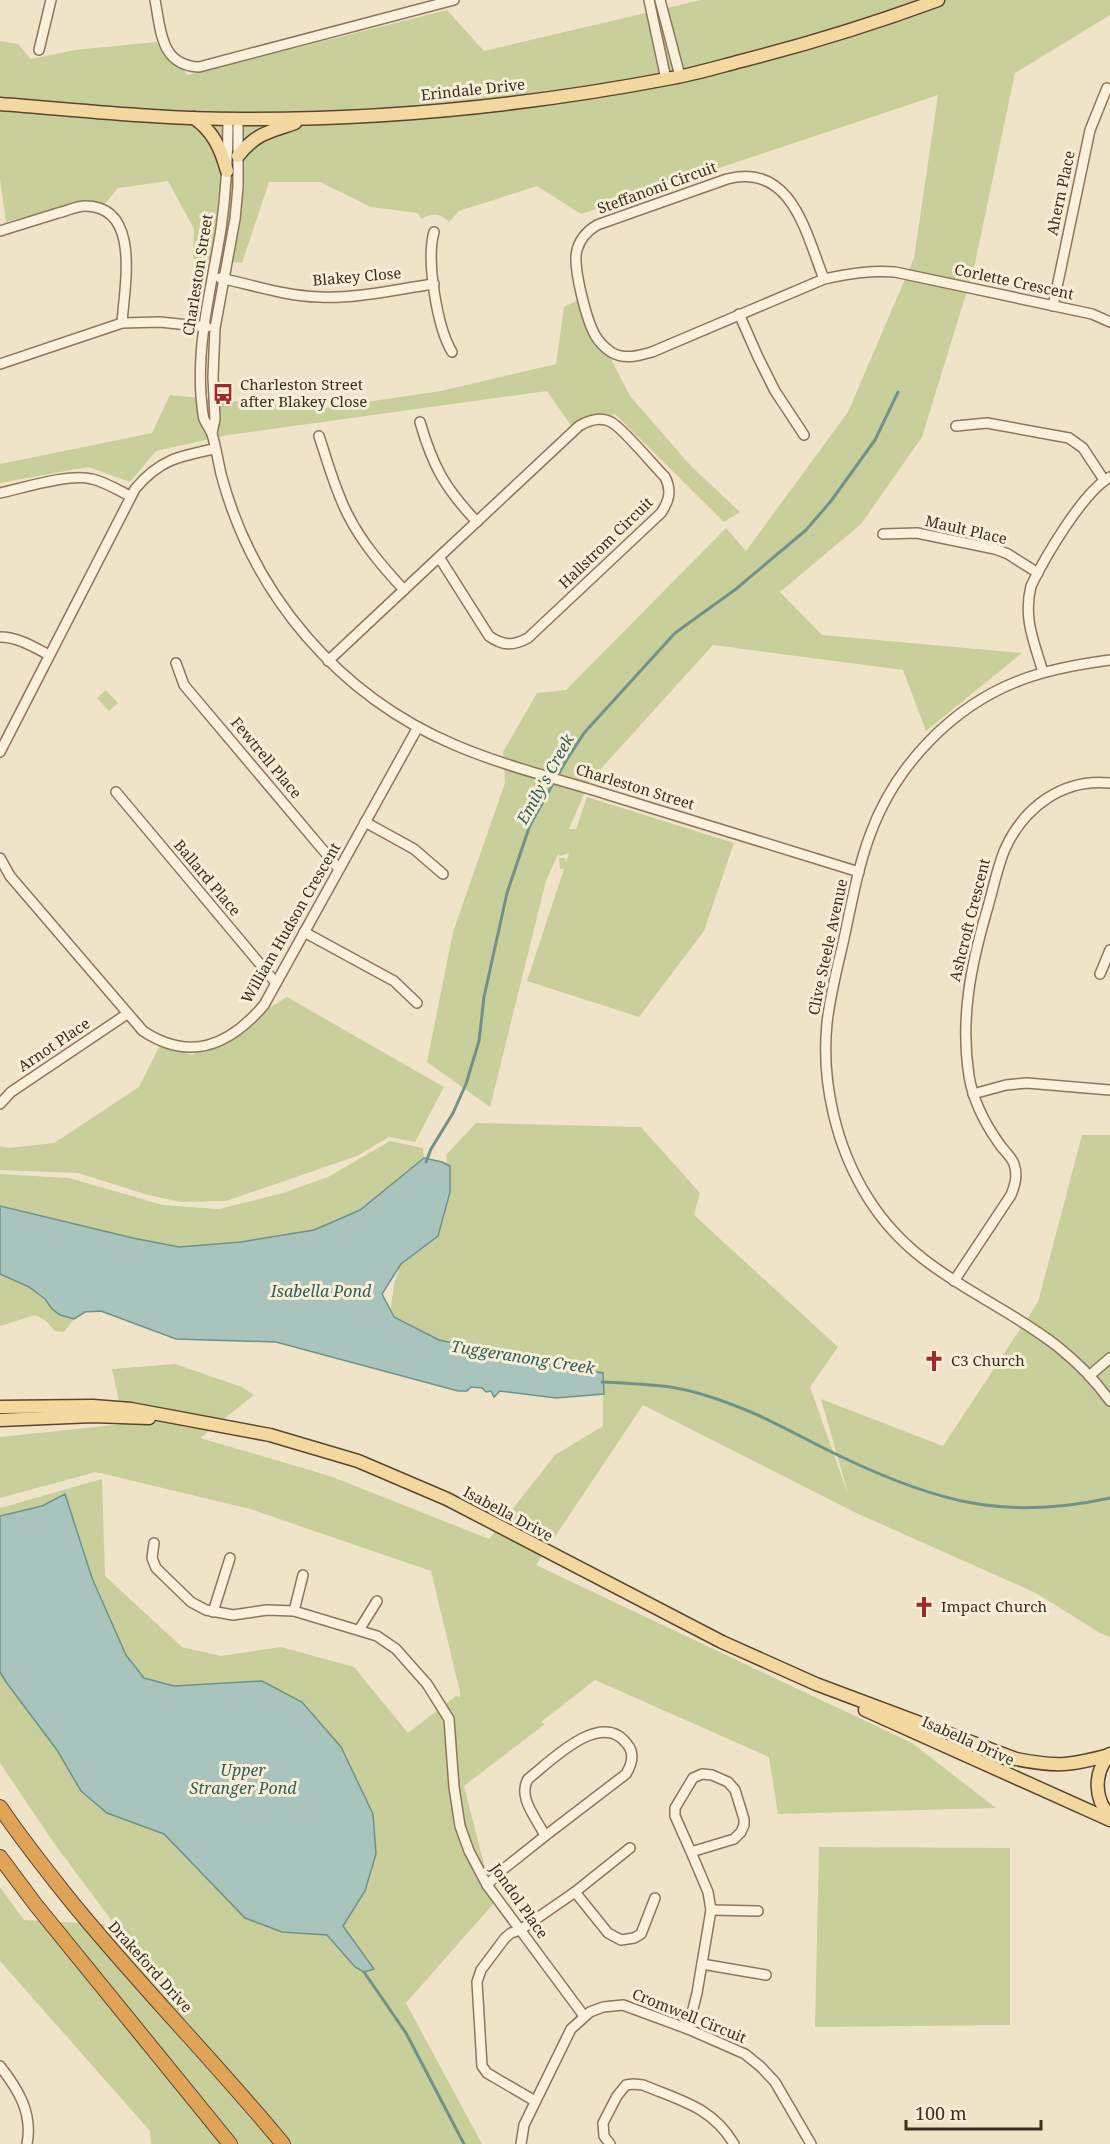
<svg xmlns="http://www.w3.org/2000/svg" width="1110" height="2144" font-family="'Noto Serif',serif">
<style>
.green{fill:#c9cf9b}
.water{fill:#a9c4bc;stroke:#6f938a;stroke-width:1.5}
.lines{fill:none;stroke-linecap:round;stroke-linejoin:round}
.stream{stroke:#6f938a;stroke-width:3}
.minor-casing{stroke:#8d765c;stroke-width:12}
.major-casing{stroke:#5b4430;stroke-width:15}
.highway-casing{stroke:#5b4430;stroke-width:16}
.minor{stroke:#faf1dc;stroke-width:9}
.major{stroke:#f3d9a0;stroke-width:12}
.highway{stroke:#e0a458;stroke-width:14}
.labels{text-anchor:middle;stroke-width:6;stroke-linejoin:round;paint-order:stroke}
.street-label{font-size:15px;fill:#3d2e20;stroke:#f7eed8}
.poi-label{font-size:15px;fill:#3d2e20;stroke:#f7eed8;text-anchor:start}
.water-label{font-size:16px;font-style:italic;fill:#2f5d5a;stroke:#f7eed8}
</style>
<rect width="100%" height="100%" fill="#f0e4c8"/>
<g class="green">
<path d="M701 0H1110V15L1015 73 974 268 922 437 861 524 780 592 822 635 1022 653 926 731 903 670 713 645 589 782 569 829H576L587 797 734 843 704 931 639 1017 527 981 564 869H560L559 858H565L566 862 569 853 560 856 558 854 546 881 490 1107 427 1062 453 932 505 783 503 752 537 693 566 690 726 528 746 551 848 412 914 258 938 95 581 214 537 186 459 211 449 222C442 214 432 212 422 219L417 213 371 207 320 182H269L242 263 193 259 194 229 168 181 118 188 104 205 86 200 6 222 0 179V41L18 44 31 59 75 50 156 42 188 75 447 10 484 51Z"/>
<polygon points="580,299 630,396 691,466 740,512 724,522 615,414 572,427 547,391 228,435 156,451 130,482 88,467 0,483 0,464 152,433 170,395 318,409 441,391 556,364 564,307"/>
<polygon points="106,690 118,703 109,711 97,698"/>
<polygon points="287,997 444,1087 415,1142 389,1137 357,1156 226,1201 181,1202 148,1195 78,1173 0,1170 0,1146 8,1148 54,1143 139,1087 160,1045 192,1055"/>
<polygon points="476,1123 641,1127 700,1193 694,1215 838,1347 810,1387 849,1497 821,1399 943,1446 1038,1302 1082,1135 1110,1135 1110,1637 1100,1633 1036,1593 854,1512 643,1405 536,1565 912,1743 996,1808 778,1814 769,1757 595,1680 541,1722 545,1724 464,1786 494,1903 406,2003 482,2144 151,2144 150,2131 0,1961 0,1887 24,1920 115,1925 56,1846 0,1763 0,1508 102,1479 105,1576 182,1647 221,1656 281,1647 354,1667 408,1733 456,1696 460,1697 460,1692 431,1571 250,1509 96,1472 0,1498 0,1437 124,1424 112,1369 175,1364 242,1387 254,1395 200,1438 330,1476 489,1539 555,1455 603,1426 603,1373 504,1357 490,1351 439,1340 390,1314 394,1284 401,1264 448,1175 446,1155"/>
<polygon points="390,1141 423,1148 424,1158 360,1210 314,1230 241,1242 179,1247 133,1238 0,1206 0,1174 69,1178 163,1205 219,1209 283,1193 328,1177"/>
<polygon points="0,1274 29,1287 45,1299 52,1309 61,1315 74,1319 64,1332 55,1331 46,1321 35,1315 0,1326"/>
<polygon points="819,1847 1010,1848 1010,2025 815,2027"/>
</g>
<g class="water">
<polygon points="424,1158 442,1162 450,1166 450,1192 438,1236 401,1264 382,1294 394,1317 439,1340 490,1351 498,1350 500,1356 504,1357 603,1373 604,1394 556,1398 500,1391 494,1397 491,1391 486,1392 482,1388 471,1387 467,1391 458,1391 276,1342 176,1339 101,1311 85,1312 74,1319 60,1315 52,1309 45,1299 29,1287 0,1274 0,1206 133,1238 179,1247 241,1242 314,1230 360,1210"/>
<polygon points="65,1494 92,1578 126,1655 144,1678 174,1686 262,1681 302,1702 341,1747 373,1814 376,1854 365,1891 343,1926 374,1969 364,1972 355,1967 327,1935 282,1932 245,1918 164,1834 107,1813 81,1791 57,1750 6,1682 0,1672 0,1516 42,1506"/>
</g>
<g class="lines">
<g class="stream">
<polyline points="426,1162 431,1149 453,1113 466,1084 479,1041 484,997 507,893 530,825 564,764 584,733 675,633 736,589 806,530 831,501 875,440 898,392"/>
<path d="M602 1382C625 1383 648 1384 670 1387 698 1391 727 1402 753 1413 783 1426 812 1443 842 1457 936 1502 1006 1521 1110 1498"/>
<polyline points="364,1972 406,2033 464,2144"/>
</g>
<defs>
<g id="minor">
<path d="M155 0C161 30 160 65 199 67L454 0"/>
<polyline points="649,0 666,79"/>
<polyline points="660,0 680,76"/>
<polyline points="39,50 51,0"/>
<path d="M228 119C228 156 226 193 221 229 212 285 197 339 201 396 202 403 202 412 204 419 206 424 210 429 212 434 216 447 218 461 221 474 253 595 339 696 455 745 504 766 558 779 609 795 693 821 776 846 859 872"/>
<path d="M0 231C19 225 39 219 58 213 67 211 76 206 85 206 142 206 124 288 122 323"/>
<path d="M434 232C426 260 437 327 452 352"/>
<path d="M220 278C253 285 285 296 319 297 357 299 397 289 434 284"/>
<path d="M824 279 652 352C638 356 624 360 611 352 605 348 599 342 595 335 587 321 572 266 577 250 580 239 587 231 597 225L727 179C792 162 806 234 824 279 848 274 870 270 895 272L1092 314 1110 322"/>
<polyline points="1053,306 1090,130 1107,88"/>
<polyline points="739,314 758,357 775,391 804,435"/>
<polyline points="0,364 122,323 160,322 207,327"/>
<path d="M420 422C433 467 445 488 477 522"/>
<polyline points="956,426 987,423 1069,438 1083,448 1104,480"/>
<polyline points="212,433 215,419 213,377 215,328 235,219 238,187 238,119"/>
<path d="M319 436C328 463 335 490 348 515 362 543 383 567 404 590"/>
<path d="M0 493C23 488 70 473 92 479 105 482 118 490 130 496"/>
<polyline points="883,534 917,533 995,549 1008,554 1038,573"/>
<path d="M0 637C18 637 34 647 49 655"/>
<path d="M1110 660C1080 664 1050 669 1021 680 952 706 895 766 870 835 857 870 851 907 843 943 837 969 830 996 827 1023 821 1082 836 1147 868 1198 916 1275 990 1294 1057 1346 1077 1362 1095 1380 1110 1401"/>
<path d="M328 661 439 557 489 636C503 646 513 646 528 638L661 513C669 501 672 491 665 477 653 465 623 428 611 422 600 416 589 420 579 426L439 557"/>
<polyline points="176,663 184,685 339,869"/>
<path d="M1043 672C1034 642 1023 618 1031 586 1045 557 1083 492 1110 477"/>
<path d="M0 752 135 489C159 460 179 456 214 449"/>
<polyline points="116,792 276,983"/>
<polyline points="365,822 414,849 443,874"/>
<path d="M0 858 10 876 143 1031C190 1062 229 1046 264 1005L418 727"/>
<polyline points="304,932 394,981 417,1003"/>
<polyline points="1100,974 1110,950"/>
<polyline points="973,1094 1006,1085 1027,1083 1110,1090"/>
<polyline points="0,1104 11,1092 127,1014"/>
<path d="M954 1281 1011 1195C1015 1185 1018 1175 1014 1164 1011 1156 1003 1150 998 1142 984 1122 973 1100 969 1076 960 1018 971 965 987 910 993 890 997 868 1005 849 1024 807 1063 778 1110 783"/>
<polyline points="1089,1376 1110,1358"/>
<polyline points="154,1543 152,1558 156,1568 191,1602 206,1610 233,1615 267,1610 294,1611 377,1636 396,1649 427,1684 449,1719 454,1787 460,1826 469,1851 487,1885 584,2016"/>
<polyline points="294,1611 303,1575"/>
<polyline points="213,1612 230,1558"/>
<polyline points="359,1630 377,1601"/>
<path d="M487 1885 501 1871 545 1836C537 1819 517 1797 528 1779 551 1761 601 1709 627 1744 635 1753 632 1764 626 1774L545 1836"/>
<polyline points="575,1892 608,1933 621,1940 634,1938 641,1934 655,1898"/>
<polyline points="711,1910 758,1911"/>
<polyline points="702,1964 766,1975"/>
<polyline points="688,2029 697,1993 711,1910 708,1892 691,1852 734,1839 741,1832 744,1825 744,1819 735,1790 728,1782 712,1775 702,1774 693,1778 675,1808 675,1816 691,1852"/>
<path d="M0 2066C18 2089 33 2113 27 2144"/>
<polyline points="535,2101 487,2073 482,2066 477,1982 481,1970 505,1938 511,1933 520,1930 575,1892 630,1848"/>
<polyline points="521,2144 524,2125 571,2029 590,2012 603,2007 623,2005 688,2029 745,2054 761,2067 775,2082 811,2144"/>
<path d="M610 2144 604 2136 603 2123 617 2096 626 2085 633 2084 643 2085C681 2101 712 2107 734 2144"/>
</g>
<g id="major">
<path d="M0 104C79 110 159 119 239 119 381 120 531 105 672 78 695 74 718 67 741 61 808 44 873 24 938 0"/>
<path d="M194 118C213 131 221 149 227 171"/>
<path d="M238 156C256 133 269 132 295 123"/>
<path d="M0 1407 93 1406 131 1409 270 1435 358 1461 447 1499 722 1642 816 1684 1016 1759C1056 1767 1069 1766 1109 1755"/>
<polyline points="0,1420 93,1416 149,1418"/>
<polyline points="865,1710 1110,1820"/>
<path d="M1110 1754C1093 1773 1094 1798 1110 1817"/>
</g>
<g id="highway">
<path d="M0 1807C20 1837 43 1866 66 1895 135 1981 213 2059 283 2144"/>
<polyline points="0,1857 35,1904 230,2144"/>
</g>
</defs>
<use href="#minor" class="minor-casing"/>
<use href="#major" class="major-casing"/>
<use href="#highway" class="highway-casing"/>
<use href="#minor" class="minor"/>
<use href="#major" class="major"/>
<use href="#highway" class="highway"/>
</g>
<defs>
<symbol id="bus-bare" viewBox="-9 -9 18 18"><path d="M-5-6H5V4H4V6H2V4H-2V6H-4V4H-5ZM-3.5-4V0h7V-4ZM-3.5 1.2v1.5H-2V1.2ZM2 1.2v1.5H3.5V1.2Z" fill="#9e2a2b" stroke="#f7eed8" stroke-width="2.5" paint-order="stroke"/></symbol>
<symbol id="church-bare" viewBox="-9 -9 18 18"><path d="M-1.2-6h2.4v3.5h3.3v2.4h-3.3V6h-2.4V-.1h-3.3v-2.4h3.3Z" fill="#9e2a2b" stroke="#f7eed8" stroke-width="2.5" paint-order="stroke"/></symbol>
</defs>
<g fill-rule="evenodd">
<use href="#bus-bare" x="208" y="379" width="30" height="30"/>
<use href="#church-bare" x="919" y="1346" width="30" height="30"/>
<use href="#church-bare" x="909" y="1592" width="30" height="30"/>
</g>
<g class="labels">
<g class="street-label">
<text transform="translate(473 90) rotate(-6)" y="5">Erindale Drive</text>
<text transform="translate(657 188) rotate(-20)" y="5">Steffanoni Circuit</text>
<text transform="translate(1061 193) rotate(-78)" y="5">Ahern Place</text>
<text transform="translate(198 275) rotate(-81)" y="5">Charleston Street</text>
<text transform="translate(357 277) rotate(-5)" y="5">Blakey Close</text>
<text transform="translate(1014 282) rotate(12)" y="5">Corlette Crescent</text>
<text transform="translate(966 530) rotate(13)" y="5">Mault Place</text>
<text transform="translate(606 543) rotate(-44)" y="5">Hallstrom Circuit</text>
<text transform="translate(266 758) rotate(50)" y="5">Fewtrell Place</text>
<text transform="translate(635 787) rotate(17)" y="5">Charleston Street</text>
<text transform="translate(207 878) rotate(50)" y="5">Ballard Place</text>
<text transform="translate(970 920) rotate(-76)" y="5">Ashcroft Crescent</text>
<text transform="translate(291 923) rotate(-60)" y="5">William Hudson Crescent</text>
<text transform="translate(828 947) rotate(-78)" y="5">Clive Steele Avenue</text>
<text transform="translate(54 1045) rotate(-34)" y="5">Arnot Place</text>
<text transform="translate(508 1514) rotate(28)" y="5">Isabella Drive</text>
<text transform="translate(968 1741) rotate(24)" y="5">Isabella Drive</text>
<text transform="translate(519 1901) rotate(55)" y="5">Jondol Place</text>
<text transform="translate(150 1967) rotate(48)" y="5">Drakeford Drive</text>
<text transform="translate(689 2016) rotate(22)" y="5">Cromwell Circuit</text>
</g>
<g class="poi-label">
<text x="240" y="390">Charleston Street<tspan x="240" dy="17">after Blakey Close</tspan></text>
<text x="951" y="1366">C3 Church</text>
<text x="941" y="1612">Impact Church</text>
</g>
<g class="water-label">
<text transform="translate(545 779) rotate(-61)" y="6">Emily's Creek</text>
<text x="321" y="1297">Isabella Pond</text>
<text transform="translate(523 1357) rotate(9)" y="6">Tuggeranong Creek</text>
<text x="243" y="1776">Upper<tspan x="243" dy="18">Stranger Pond</tspan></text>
</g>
</g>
<path d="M906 2120v9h135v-9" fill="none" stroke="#3d2e20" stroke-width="3"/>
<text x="915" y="2120" font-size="18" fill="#3d2e20" stroke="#f7eed8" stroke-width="4.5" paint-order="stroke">100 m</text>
</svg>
